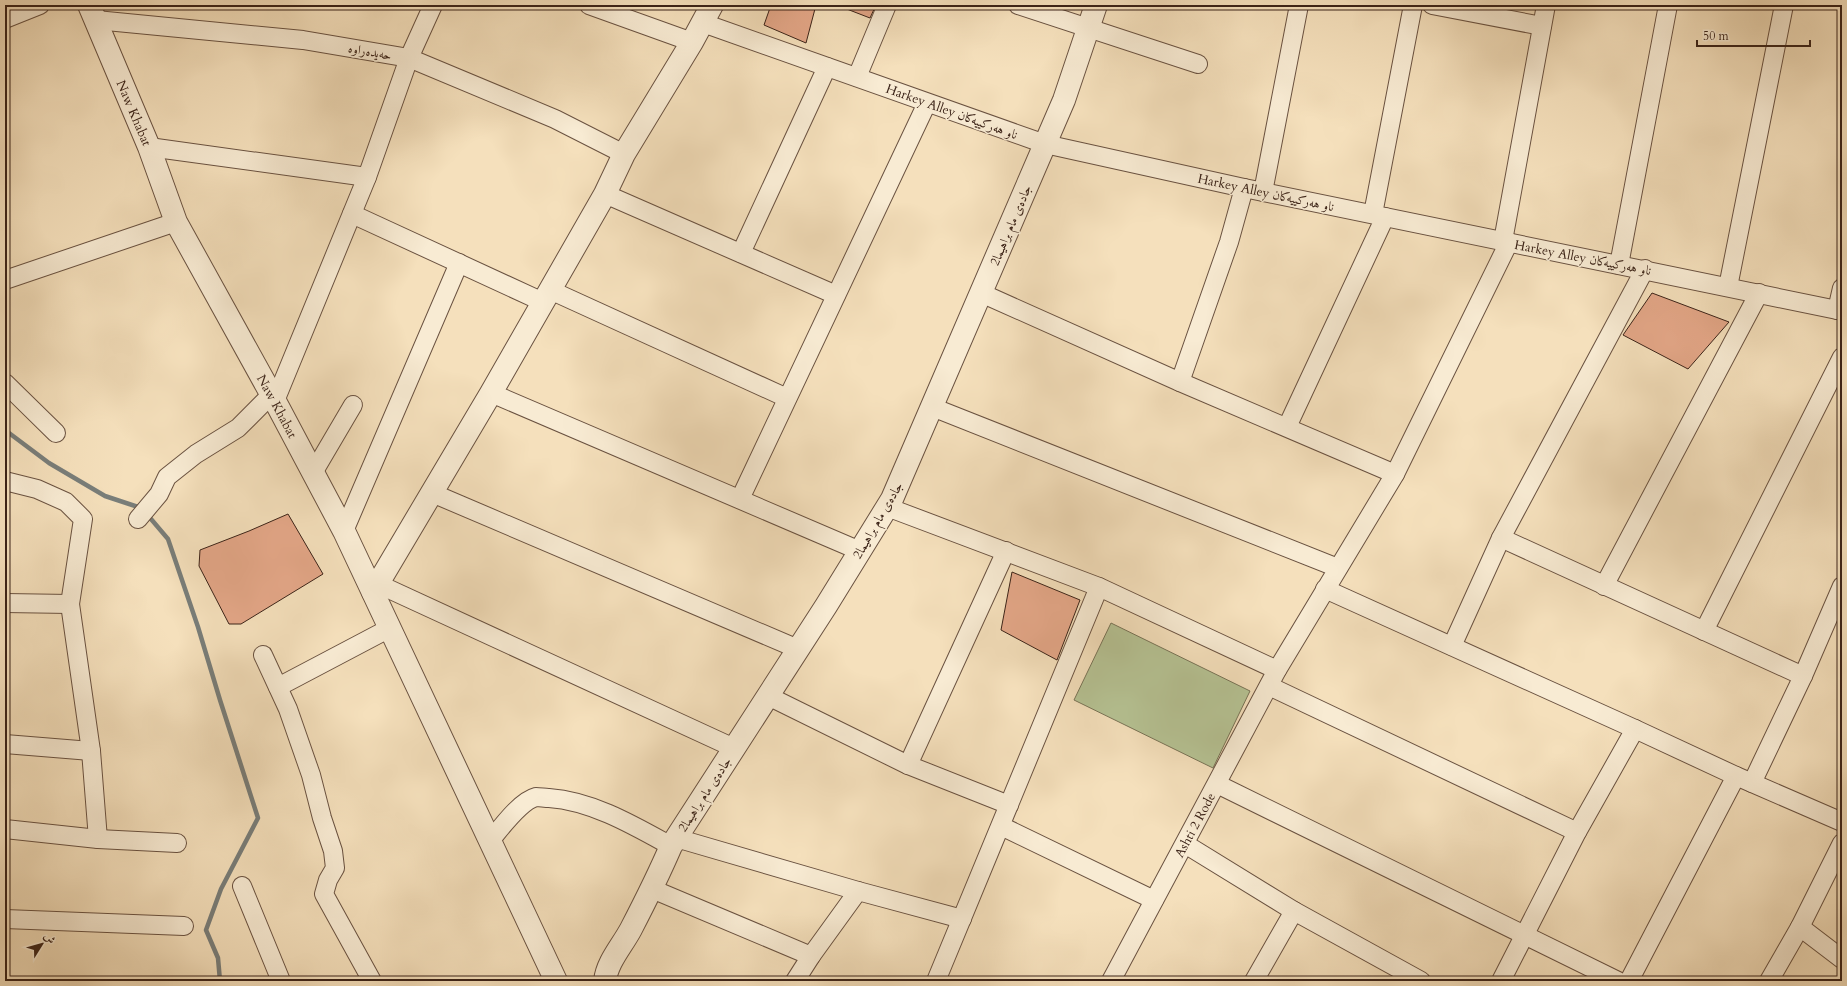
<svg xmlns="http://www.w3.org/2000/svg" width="1847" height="986" font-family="Cardo,Amiri,serif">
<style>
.green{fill:#b6c394;stroke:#787356}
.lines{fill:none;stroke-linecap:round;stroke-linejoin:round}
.stream{stroke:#797e7a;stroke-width:4.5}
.building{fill:#e4a788;stroke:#3b2318}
.minor-casing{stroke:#6a5241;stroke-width:20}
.tertiary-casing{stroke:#6a5241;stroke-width:24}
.minor{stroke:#f8ebd3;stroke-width:18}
.tertiary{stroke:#f8ebd3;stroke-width:22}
.labels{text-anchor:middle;stroke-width:3;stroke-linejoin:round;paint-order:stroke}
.street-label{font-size:13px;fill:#3b2318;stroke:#f8ebd3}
</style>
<rect width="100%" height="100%" fill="#f5e0bc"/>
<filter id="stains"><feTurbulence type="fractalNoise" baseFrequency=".005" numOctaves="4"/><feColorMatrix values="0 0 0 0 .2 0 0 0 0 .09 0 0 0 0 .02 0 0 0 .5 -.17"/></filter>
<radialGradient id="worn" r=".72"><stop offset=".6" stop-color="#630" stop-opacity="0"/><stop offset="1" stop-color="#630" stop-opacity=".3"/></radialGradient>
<polygon class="green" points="1111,623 1250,691 1213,768 1074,700"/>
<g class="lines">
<g class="stream">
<polyline points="5,430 49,463 105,496 141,508"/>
<polyline points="151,519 168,539 198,627 220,700 258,818 221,889 206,930 218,958 220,981"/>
</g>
</g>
<g class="building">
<polygon points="771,5 816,5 806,43 764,25"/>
<polygon points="839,5 876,5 870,18 839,6"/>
<polygon points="1652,293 1729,322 1688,369 1623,335"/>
<polygon points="288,514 323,574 241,624 229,624 199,566 200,550 249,531"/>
<polygon points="1012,572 1080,600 1057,660 1001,630"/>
</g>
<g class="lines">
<defs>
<g id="minor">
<polyline points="589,5 692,42"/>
<polyline points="1018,5 1198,64"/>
<polyline points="1432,5 1542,26"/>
<polyline points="5,19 40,5"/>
<polyline points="96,20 303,40 409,58 555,119 624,154"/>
<polyline points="703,23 1045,144 1244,188 1842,311"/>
<polyline points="857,77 887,5"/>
<polyline points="149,147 367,177"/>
<polyline points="1263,192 1299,5"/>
<polyline points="605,194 836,295"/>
<polyline points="352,214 543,302"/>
<polyline points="1373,214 1413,5"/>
<polyline points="1503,241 1546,5"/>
<polyline points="741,253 827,67"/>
<polyline points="1619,265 1668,5"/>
<polyline points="5,280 176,222"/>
<polyline points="1728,287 1784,5"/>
<polyline points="550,290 787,398"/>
<polyline points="981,293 1180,382 1395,474"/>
<polyline points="1837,310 1842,288"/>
<polyline points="1180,382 1229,242 1244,188"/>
<polyline points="5,383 56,433"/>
<polyline points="491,393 860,551"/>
<polyline points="275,401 367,177 409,58 433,5"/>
<polyline points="932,407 1338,568"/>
<polyline points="1287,427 1385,217"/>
<polyline points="313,473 353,405"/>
<polyline points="5,481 37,489 66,502 83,519 70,604 91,751 98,839"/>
<polyline points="432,493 798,649"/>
<polyline points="740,499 927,103"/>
<polyline points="887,507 1099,587 1277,670"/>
<polyline points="138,519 159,494 167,477 196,454 238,428 271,395"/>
<polyline points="344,531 459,263"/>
<polyline points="1501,538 1803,676"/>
<polyline points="378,584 734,748"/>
<polyline points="1604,586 1759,293"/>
<polyline points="1325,589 1635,729 1736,776 1842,822"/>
<polyline points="5,603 70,604"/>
<polyline points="1704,631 1842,357"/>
<polyline points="1452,646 1501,538 1645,269"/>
<polyline points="263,655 288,709 311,775 322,818 333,851 335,868 328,880 324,894 372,981"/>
<polyline points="1269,686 1577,832"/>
<polyline points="278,687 390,628"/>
<polyline points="768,696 908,765 1009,805"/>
<polyline points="5,744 91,751"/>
<polyline points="908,765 1006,551"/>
<polyline points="1752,783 1803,676 1842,586"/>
<polyline points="1217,784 1618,981"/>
<polyline points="1001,826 1154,900"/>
<polyline points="5,829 98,839 177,843"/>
<polyline points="676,838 858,891 962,919"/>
<path d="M490 841C500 829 520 801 536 797 540 797 545 798 549 798 592 801 633 825 671 846"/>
<polyline points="1185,844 1294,911 1421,981"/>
<polyline points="242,886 281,981"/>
<polyline points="652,889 811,956"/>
<polyline points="5,919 184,926"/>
<polyline points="1800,927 1842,959"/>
<polyline points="795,981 811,956 858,891"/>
<polyline points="936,981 1099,587"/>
<path id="s1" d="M1111 981 1277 670 1395 474 1509 242"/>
<polyline points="1254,981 1294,911"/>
<polyline points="1501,981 1577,832 1635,729"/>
<polyline points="1629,981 1736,776"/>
<polyline points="1769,981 1800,927 1842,843"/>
</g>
<g id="tertiary">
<path id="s2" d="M89 5 149 147 176 222 275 401 344 531 556 981"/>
<polyline points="373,592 491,393 605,194 624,154 692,42 712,5"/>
<path d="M605 981C607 962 622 946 631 929 645 902 659 874 671 846L826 606 892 499 1064 100 1096 5"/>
</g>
</defs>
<use href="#minor" class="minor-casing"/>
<use href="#tertiary" class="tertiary-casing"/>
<use href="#minor" class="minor"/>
<use href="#tertiary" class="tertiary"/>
</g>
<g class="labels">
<g class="street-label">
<text transform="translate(370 51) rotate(10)" y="5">حەیدەراوە</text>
<text transform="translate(952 111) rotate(20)" y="5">Harkey Alley ناو هەركييەكان</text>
<text dy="5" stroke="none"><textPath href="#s2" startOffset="117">Naw Khabat</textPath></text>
<text transform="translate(1266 192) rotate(12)" y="5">Harkey Alley ناو هەركييەكان</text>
<text transform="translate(1010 225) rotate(-67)" y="5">جادەی مام براهیما2</text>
<text transform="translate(1583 257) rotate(11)" y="5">Harkey Alley ناو هەركييەكان</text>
<text dy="5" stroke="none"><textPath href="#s2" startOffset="444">Naw Khabat</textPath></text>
<text transform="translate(877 520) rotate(-60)" y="5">جادەی مام براهیما2</text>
<text transform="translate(704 794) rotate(-57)" y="5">جادەی مام براهیما2</text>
<text dy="5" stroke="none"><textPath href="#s1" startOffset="177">Ashti 2 Rode</textPath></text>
</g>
</g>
<rect width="1847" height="986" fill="none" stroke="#f5e0bc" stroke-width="20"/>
<rect x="6" y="6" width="1835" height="974" fill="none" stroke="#3b2318" stroke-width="2"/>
<rect x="10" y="10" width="1827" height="966" fill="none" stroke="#3b2318"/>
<g transform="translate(42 944) rotate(53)" stroke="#f8ebd3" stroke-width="3" paint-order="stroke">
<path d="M0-3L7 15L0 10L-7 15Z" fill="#3b2318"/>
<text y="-6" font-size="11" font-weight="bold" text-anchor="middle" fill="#3b2318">ش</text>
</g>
<path d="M1697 40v6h113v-6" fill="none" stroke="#3b2318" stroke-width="2"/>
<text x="1703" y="40" font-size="12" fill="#3b2318" stroke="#f8ebd3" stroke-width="3" paint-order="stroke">50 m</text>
<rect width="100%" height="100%" filter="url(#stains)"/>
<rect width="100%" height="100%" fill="url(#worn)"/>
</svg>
